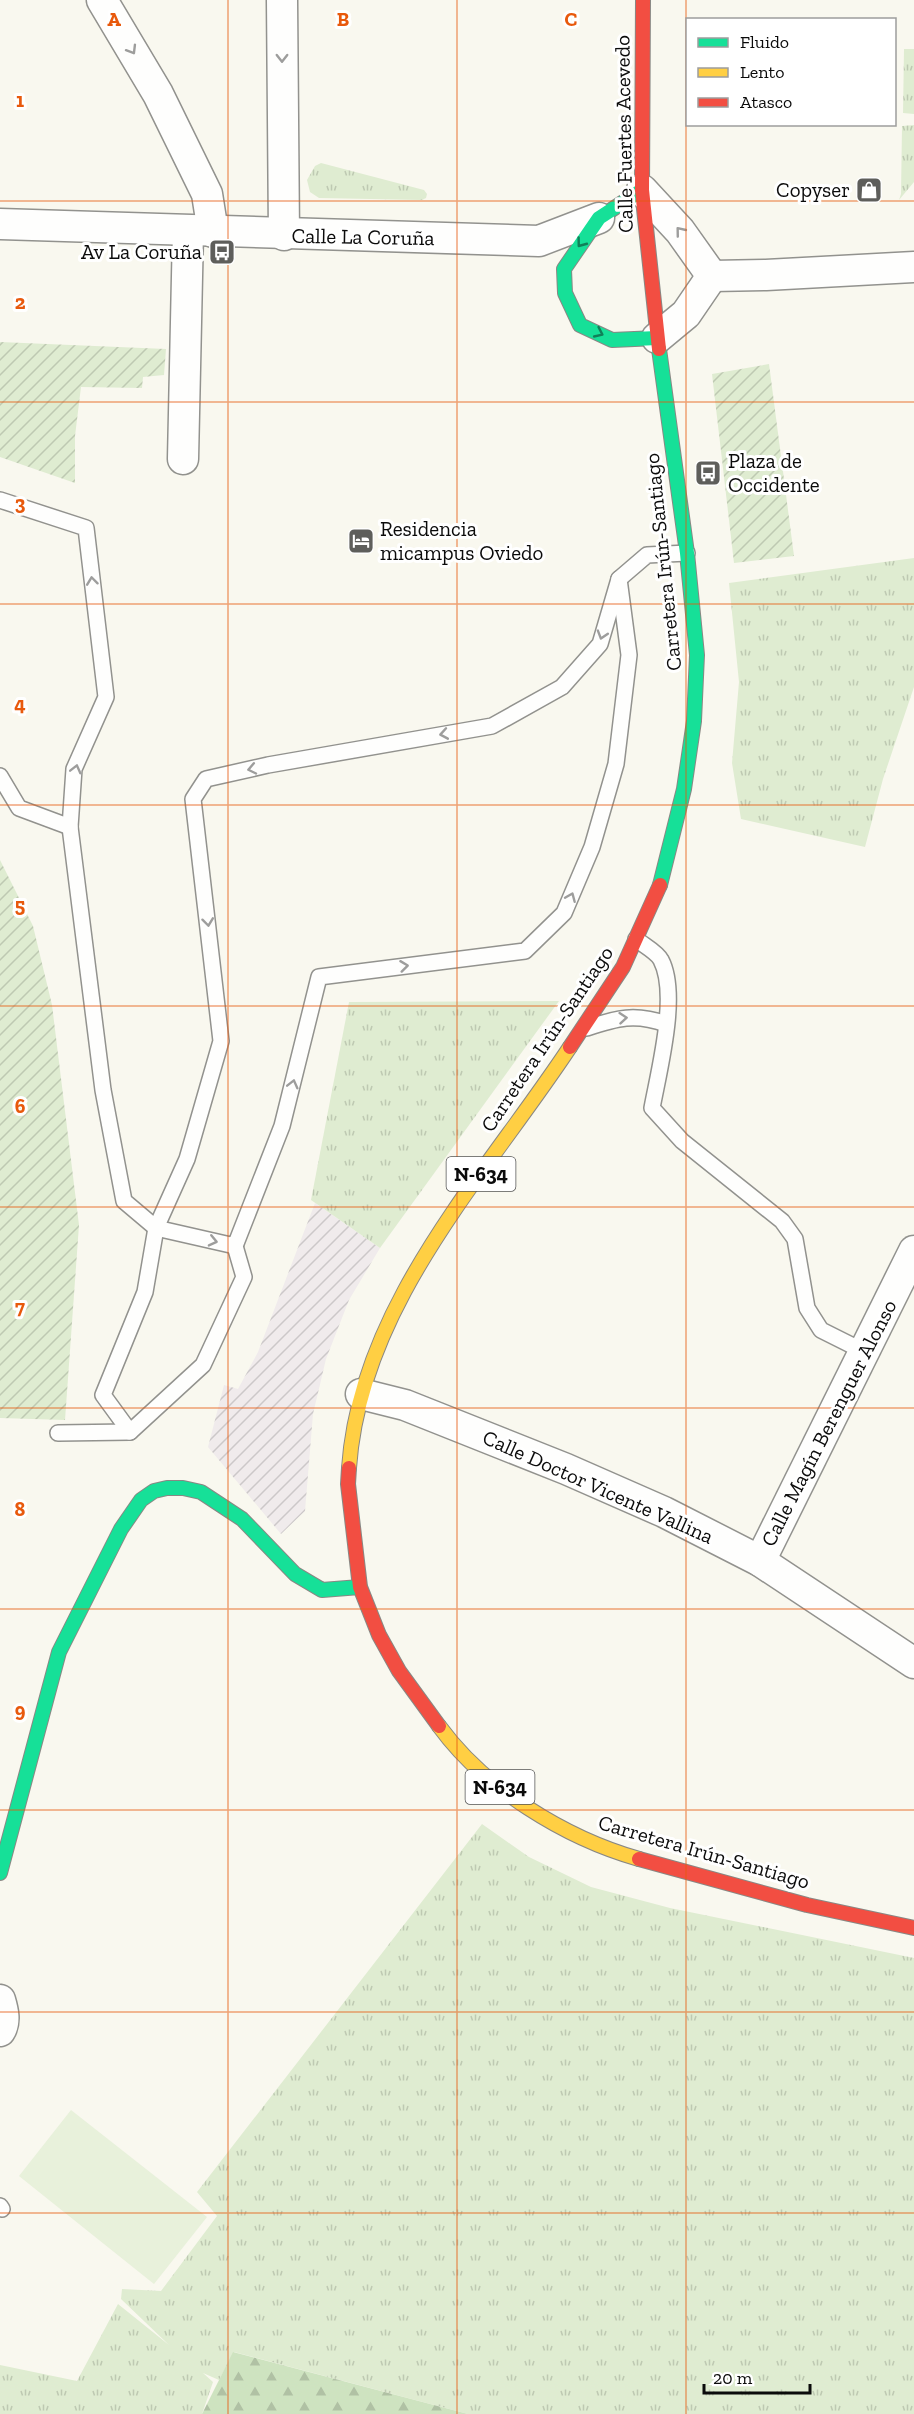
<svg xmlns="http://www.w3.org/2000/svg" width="914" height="2414" font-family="'Zilla Slab',serif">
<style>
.industrial{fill:url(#industrial-furrows)}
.grass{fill:url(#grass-tufts)}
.forest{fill:url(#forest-firs)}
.garden{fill:url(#garden-furrows)}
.pitch{fill:#e8f1db}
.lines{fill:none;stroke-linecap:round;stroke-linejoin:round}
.lane-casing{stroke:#92928e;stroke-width:18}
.street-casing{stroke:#92928e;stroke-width:33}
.fast-casing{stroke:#898884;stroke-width:16}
.slow-casing{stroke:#898884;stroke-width:16}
.jam-casing{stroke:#898884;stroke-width:16}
.lane{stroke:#fefefd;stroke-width:15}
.street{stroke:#fefefd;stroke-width:30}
.fast{stroke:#16e098;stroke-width:14}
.slow{stroke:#ffcf43;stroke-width:14}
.jam{stroke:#f24e42;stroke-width:14}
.oneway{stroke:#9d9d9c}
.oneway2{stroke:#118059}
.grid{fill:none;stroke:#e8590c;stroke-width:1.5;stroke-opacity:0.55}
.labels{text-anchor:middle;stroke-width:6;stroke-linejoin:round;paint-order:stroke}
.shield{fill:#fff;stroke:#545454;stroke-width:1.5}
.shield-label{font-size:20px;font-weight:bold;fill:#0b0b0b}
.street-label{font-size:21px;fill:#0b0b0b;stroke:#fff}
.poi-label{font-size:21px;fill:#0b0b0b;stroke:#fff;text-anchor:end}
.grid-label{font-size:20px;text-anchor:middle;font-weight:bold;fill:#e8590c;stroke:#fff;stroke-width:6;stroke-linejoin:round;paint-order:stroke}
</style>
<defs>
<pattern id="industrial-furrows" width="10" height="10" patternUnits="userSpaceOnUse" patternTransform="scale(1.5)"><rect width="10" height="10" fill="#f0ebec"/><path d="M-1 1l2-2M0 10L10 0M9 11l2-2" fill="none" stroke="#ccc8c9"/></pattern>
<pattern id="grass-tufts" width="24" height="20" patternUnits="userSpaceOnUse" patternTransform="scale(1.5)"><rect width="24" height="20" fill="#dfecd1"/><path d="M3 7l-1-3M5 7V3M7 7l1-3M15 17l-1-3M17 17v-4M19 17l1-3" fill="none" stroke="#bec9b2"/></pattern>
<pattern id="forest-firs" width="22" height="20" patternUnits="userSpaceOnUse" patternTransform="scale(1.5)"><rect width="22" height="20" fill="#cee3c0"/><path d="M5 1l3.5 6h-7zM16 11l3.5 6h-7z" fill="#b0c1a4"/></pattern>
<pattern id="garden-furrows" width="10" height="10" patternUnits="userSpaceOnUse" patternTransform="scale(1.5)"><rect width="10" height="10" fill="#dfecd1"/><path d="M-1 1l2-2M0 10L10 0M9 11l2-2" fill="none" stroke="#bec9b2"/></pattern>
</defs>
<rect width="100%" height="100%" fill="#f9f8ef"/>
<polygon class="industrial" points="315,1203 380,1248 349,1300 326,1359 313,1414 305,1511 281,1534 208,1447 224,1385 238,1389 258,1352"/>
<g class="grass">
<polygon points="904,49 914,49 914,114 903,113"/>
<polygon points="914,125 914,182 899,200 901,194 902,126"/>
<polygon points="321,163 424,190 427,194 426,198 422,200 319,198 310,192 307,180 315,166"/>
<polygon points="914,558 914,687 883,779 865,847 741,819 732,763 739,682 729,583"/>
<polygon points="559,1001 380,1248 311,1200 349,1002"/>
<polygon points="482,1824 529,1857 591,1887 670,1908 914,1958 914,2414 468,2414 234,2352 219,2380 203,2373 213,2382 202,2414 0,2414 0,2365 77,2381 118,2304 169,2345 121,2299 122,2289 161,2291 217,2216 197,2192"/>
</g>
<polygon class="forest" points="233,2352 468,2414 202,2414"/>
<g class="garden">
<polygon points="0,342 166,349 164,375 143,377 142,388 81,387 75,436 75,483 0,457"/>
<polygon points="769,364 794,556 734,563 712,374"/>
<polygon points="0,860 33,926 52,1005 79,1225 65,1420 0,1418"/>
</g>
<polygon class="pitch" points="71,2110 207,2217 154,2284 19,2176"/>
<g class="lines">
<defs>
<g id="lane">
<polyline points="0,500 86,528 106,697 74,769 70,827 103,1090 124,1201 156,1228 235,1246 282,1126 319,977 525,951 564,913 592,847 616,764 629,655 619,579"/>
<polyline points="0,776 19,808 70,827"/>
<path d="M636 939C643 945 657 952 661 960 679 994 659 1070 652 1108L682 1141 782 1221 795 1239 807 1308 821 1330 865 1352"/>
<path d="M587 1028C617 1018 635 1013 666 1024"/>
<polyline points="130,1432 103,1395 145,1292 156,1228 187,1159 221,1041 193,799 206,779 268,765 492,726 562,687 600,644 619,579 647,555 687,553"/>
<polyline points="58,1433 130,1432 203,1365 244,1277 235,1246"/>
<polyline points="0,2206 2,2209"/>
</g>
<g id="street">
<polyline points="102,0 158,94 207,194 213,232"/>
<polyline points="282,0 284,235"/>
<polyline points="642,190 680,231 712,276"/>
<polyline points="0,224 539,241 599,218"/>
<polyline points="712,276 766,275 914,267"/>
<polyline points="657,338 686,314 712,276"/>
<polyline points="183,459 188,231"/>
<polyline points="361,1394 405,1405 566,1469 664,1512 760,1561 914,1663"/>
<polyline points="760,1561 914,1251"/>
<path d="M0 2000C3 2010 6 2022 0 2031"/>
</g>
<g id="fast">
<polyline points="642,190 599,218 564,269 565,293 580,325 612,340 657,338"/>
<polyline points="659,349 687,553 697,655 694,721 684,789 660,885"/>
<polyline points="0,1873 59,1652 121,1529 141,1500 154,1491 167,1488 183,1488 201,1492 242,1519 295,1574 322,1590 360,1587"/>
</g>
<g id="slow">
<path d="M349 1468C360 1305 484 1177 570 1047"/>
<path d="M439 1726C485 1789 565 1838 639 1859"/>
</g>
<g id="jam">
<polyline points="643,0 642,190 659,349"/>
<polyline points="570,1047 623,967 660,885"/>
<polyline points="349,1468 348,1484 360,1587 379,1635 399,1671 439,1726"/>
<polyline points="639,1859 807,1905 914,1928"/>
</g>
</defs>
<use href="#lane" class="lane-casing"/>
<use href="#street" class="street-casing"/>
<use href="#fast" class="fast-casing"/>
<use href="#slow" class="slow-casing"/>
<use href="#jam" class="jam-casing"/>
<use href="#lane" class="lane"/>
<use href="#street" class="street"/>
<use href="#fast" class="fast"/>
<use href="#slow" class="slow"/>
<use href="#jam" class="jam"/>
</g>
<defs><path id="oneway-chevron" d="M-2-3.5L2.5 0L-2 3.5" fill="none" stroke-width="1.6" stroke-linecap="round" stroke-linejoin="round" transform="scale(1.5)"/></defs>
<g class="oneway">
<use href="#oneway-chevron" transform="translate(132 50) rotate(59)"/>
<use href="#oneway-chevron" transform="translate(282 58) rotate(90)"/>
<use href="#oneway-chevron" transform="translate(680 231) rotate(-129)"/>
<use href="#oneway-chevron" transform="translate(92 581) rotate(-97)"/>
<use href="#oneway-chevron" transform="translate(602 635) rotate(107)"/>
<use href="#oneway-chevron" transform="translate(444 734) rotate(170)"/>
<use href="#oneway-chevron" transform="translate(76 769) rotate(-76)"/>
<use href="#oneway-chevron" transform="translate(252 769) rotate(168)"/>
<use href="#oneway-chevron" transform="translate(571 897) rotate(-67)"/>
<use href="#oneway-chevron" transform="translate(208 922) rotate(83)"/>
<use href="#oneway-chevron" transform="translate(404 966) rotate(-7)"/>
<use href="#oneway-chevron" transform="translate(623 1018) rotate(-5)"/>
<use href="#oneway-chevron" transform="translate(293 1084) rotate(-76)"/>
<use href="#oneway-chevron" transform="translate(213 1241) rotate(13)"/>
</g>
<g class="oneway2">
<use href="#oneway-chevron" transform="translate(581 243) rotate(127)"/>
<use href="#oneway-chevron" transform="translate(599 333) rotate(25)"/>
</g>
<path class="grid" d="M228 0V2414M457 0V2414M686 0V2414M0 201H914M0 402H914M0 604H914M0 805H914M0 1006H914M0 1207H914M0 1408H914M0 1609H914M0 1810H914M0 2012H914M0 2213H914"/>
<defs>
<symbol id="shop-square" viewBox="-11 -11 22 22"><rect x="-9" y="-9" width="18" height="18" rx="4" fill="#5e5e5b" stroke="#fff"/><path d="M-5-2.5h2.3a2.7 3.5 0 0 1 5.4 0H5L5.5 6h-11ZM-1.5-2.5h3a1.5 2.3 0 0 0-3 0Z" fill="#fff"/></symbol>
<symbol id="bus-square" viewBox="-11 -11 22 22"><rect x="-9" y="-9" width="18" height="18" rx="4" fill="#5e5e5b" stroke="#fff"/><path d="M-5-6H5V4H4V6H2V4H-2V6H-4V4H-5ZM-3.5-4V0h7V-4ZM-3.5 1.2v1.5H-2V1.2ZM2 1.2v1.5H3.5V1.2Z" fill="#fff"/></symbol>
<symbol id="hotel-square" viewBox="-11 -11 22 22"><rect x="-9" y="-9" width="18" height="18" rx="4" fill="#5e5e5b" stroke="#fff"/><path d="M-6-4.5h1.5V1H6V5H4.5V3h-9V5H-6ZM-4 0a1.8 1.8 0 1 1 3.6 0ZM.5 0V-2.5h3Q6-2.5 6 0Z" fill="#fff"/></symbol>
</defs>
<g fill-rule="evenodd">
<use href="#shop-square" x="854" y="175" width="30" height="30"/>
<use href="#bus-square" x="207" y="237" width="30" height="30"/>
<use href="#bus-square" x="693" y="458" width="30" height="30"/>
<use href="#hotel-square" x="346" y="526" width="30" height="30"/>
</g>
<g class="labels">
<g class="shield">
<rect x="446.5" y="1157" width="69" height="34" rx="4.5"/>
<rect x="465.5" y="1770" width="69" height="34" rx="4.5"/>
</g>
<g class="shield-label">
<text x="481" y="1181">N-634</text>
<text x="500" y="1794">N-634</text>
</g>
<g class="street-label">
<text transform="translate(624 134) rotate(-91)" y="7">Calle Fuertes Acevedo</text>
<text transform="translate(363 237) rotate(1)" y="7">Calle La Coruña</text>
<text transform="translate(663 562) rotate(-96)" y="7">Carretera Irún-Santiago</text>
<text transform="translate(547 1039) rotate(-56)" y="7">Carretera Irún-Santiago</text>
<text transform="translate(829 1423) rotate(-63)" y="7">Calle Magín Berenguer Alonso</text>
<text transform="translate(598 1487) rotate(24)" y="7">Calle Doctor Vicente Vallina</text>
<text transform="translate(704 1852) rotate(16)" y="7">Carretera Irún-Santiago</text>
</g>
<g class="poi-label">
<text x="850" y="197">Copyser</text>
<text x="202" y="259">Av La Coruña</text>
<text x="728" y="468" text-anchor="start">Plaza de<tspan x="728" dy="24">Occidente</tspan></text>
<text x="380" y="536" text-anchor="start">Residencia<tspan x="380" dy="24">micampus Oviedo</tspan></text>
</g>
</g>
<g class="grid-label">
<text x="114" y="26">A</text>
<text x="343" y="26">B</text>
<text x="571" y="26">C</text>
<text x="20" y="107">1</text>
<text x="20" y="309">2</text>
<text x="20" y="510">3</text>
<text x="20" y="711">4</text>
<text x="20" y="912">5</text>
<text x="20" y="1113">6</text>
<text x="20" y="1314">7</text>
<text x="20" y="1516">8</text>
<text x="20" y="1717">9</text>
</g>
<rect x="686" y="18" width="210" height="108" fill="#ffffff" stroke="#9d9d9d" stroke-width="1.5"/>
<rect x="698" y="38" width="30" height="9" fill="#16e098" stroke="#9d9d9d" stroke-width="1.5"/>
<text x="740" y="48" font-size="18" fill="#0b0b0b">Fluido</text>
<rect x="698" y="68" width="30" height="9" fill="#ffcf43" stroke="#9d9d9d" stroke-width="1.5"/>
<text x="740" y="78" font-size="18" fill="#0b0b0b">Lento</text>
<rect x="698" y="98" width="30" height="9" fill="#f24e42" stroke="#9d9d9d" stroke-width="1.5"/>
<text x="740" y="108" font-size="18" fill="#0b0b0b">Atasco</text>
<path d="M704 2384v9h106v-9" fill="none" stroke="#0b0b0b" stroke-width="3"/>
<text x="713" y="2384" font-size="18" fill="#0b0b0b" stroke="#ffffff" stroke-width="4.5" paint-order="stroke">20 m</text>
</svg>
